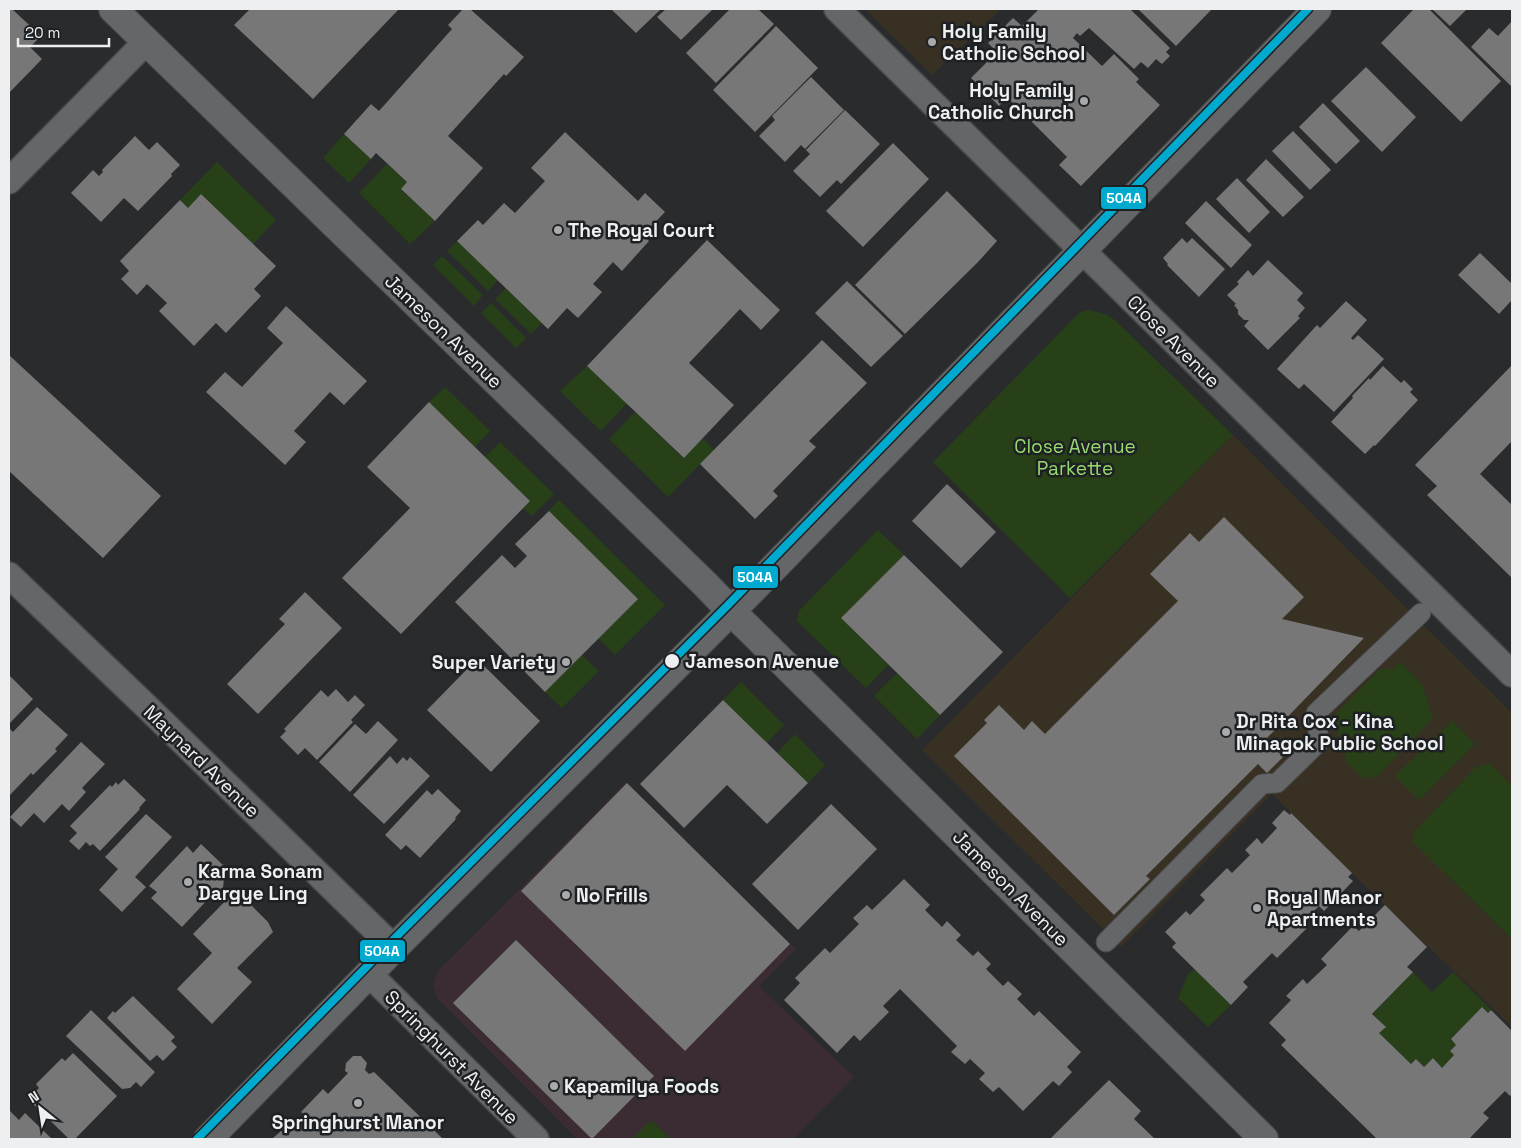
<svg xmlns="http://www.w3.org/2000/svg" width="1521" height="1148" font-family="'Space Grotesk',sans-serif">
<style>
.commercial{fill:#3b2c34}
.education{fill:#383022}
.green{fill:#274018}
.building{fill:#777778}
.lines{fill:none;stroke-linecap:round;stroke-linejoin:round}
.pedestrian-casing{stroke:#474849;stroke-width:21}
.minor-casing{stroke:#474849;stroke-width:28}
.tertiary-casing{stroke:#474849;stroke-width:30}
.secondary-casing{stroke:#474849;stroke-width:30}
.pedestrian{stroke:#656668;stroke-width:19}
.minor{stroke:#656668;stroke-width:25}
.tertiary{stroke:#656668;stroke-width:28}
.secondary{stroke:#656668;stroke-width:28}
.tram-1-casing{stroke:#1e2124;stroke-width:11}
.tram-1{stroke:#00a9ce;stroke-width:8}
.poi-dot{fill:#a8aaac;stroke:#1e2124;stroke-width:2}
.stop-dot{fill:#edeff1;stroke:#1e2124;stroke-width:2}
.labels{text-anchor:middle;stroke-width:5;stroke-linejoin:round;paint-order:stroke}
.poi-label{font-size:19px;font-weight:bold;fill:#edeff1;stroke:#1e2124;text-anchor:start}
.street-label{font-size:19px;fill:#edeff1;stroke:#1e2124}
.park-label{font-size:19px;fill:#97d96f;stroke:#1e2124}
.stop-label{font-size:19px;font-weight:bold;fill:#edeff1;stroke:#1e2124;text-anchor:start}
.line-badge{stroke:#1e2124;stroke-width:2}
.badge-label{font-size:14px;text-anchor:middle;font-weight:bold;fill:#fff}
</style>
<rect width="100%" height="100%" fill="#292b2d"/>
<polygon class="commercial" points="626,782 796,949 759,986 854,1077 793,1139 577,1139 437,998 433,985 438,971"/>
<g class="education">
<polygon points="865,9 1001,9 932,75"/>
<polygon points="1233,435 1512,713 1512,1027 1367,888 1272,794 1121,947 922,750"/>
</g>
<g class="green">
<polygon points="344,134 371,159 349,183 323,158"/>
<polygon points="217,162 276,220 253,244 201,194 188,208 180,200"/>
<polygon points="387,164 407,182 401,190 435,221 410,244 359,193"/>
<polygon points="457,241 498,280 488,291 447,251"/>
<polygon points="442,256 483,295 474,306 433,265"/>
<polygon points="506,288 542,323 531,334 495,299"/>
<polygon points="491,303 526,338 516,348 481,313"/>
<polygon points="1089,310 1105,314 1115,320 1233,435 1070,598 933,462 1077,315 1083,311"/>
<polygon points="587,366 627,403 601,431 560,391"/>
<polygon points="445,387 490,431 475,447 429,402"/>
<polygon points="635,412 683,458 703,438 714,450 668,497 609,439"/>
<polygon points="500,442 554,494 532,516 523,508 530,501 485,457"/>
<polygon points="559,500 665,605 615,655 598,638 637,599 549,511"/>
<polygon points="878,530 904,555 841,618 888,665 866,688 797,621 799,611"/>
<polygon points="582,655 599,671 562,708 545,692"/>
<polygon points="1400,662 1422,684 1433,718 1377,777 1363,778 1347,762 1333,717 1380,669 1394,669"/>
<polygon points="897,673 940,715 917,739 874,696"/>
<polygon points="741,682 784,725 767,743 723,700"/>
<polygon points="1452,721 1475,744 1419,800 1395,776"/>
<polygon points="795,734 825,765 808,783 777,753"/>
<polygon points="1490,764 1512,786 1512,939 1412,841 1416,837 1412,834 1477,766"/>
<polygon points="1195,969 1231,1005 1208,1027 1178,998 1188,974"/>
<polygon points="1413,972 1432,992 1453,972 1491,1010 1488,1013 1482,1007 1451,1039 1456,1045 1450,1051 1454,1055 1442,1068 1433,1058 1424,1067 1416,1059 1411,1064 1379,1033 1385,1027 1373,1014"/>
<polygon points="651,1120 671,1139 632,1139"/>
</g>
<g class="building">
<polygon points="9,9 12,9 41,36 30,47 42,59 9,93"/>
<polygon points="250,9 399,9 313,99 234,25"/>
<polygon points="463,9 470,9 524,57 506,76 504,74 448,136 483,168 435,221 401,189 407,182 376,153 371,159 344,134 371,104 379,111 452,29 448,25"/>
<polygon points="611,9 661,9 636,33"/>
<polygon points="666,9 713,9 681,40 657,17"/>
<polygon points="730,9 758,9 774,24 716,83 686,53"/>
<polygon points="1039,9 1130,9 1170,48 1166,52 1170,56 1162,64 1156,59 1148,68 1141,62 1134,69 1089,28 1080,36 1077,33 1073,38 1102,66 1114,54 1139,79 1136,82 1160,105 1081,186 1059,165 1067,157 1007,97 999,106 971,78 997,52 988,43 1013,18 1022,26"/>
<polygon points="1138,9 1212,9 1176,46"/>
<polygon points="1414,9 1429,9 1501,81 1461,122 1381,43"/>
<polygon points="1432,9 1467,9 1450,26"/>
<polygon points="1512,21 1512,87 1471,47 1489,28 1498,36"/>
<polygon points="776,26 818,68 755,132 713,90"/>
<polygon points="1366,67 1416,117 1382,152 1331,101"/>
<polygon points="811,77 844,110 805,149 801,145 785,162 759,136 775,120 772,116"/>
<polygon points="1323,103 1360,141 1336,164 1299,127"/>
<polygon points="845,110 880,144 841,184 837,180 820,197 793,171 810,154 806,150"/>
<polygon points="1293,131 1331,170 1310,190 1272,151"/>
<polygon points="565,132 638,201 645,193 665,212 643,235 649,241 622,271 613,262 593,284 602,292 578,318 567,308 548,329 457,241 478,220 483,225 504,203 515,213 545,181 531,168"/>
<polygon points="135,136 149,150 157,142 180,165 171,174 172,176 138,211 124,198 101,222 71,193 93,170 99,176 103,172 102,170"/>
<polygon points="893,143 929,179 863,247 826,211"/>
<polygon points="1266,159 1304,197 1283,217 1246,180"/>
<polygon points="1237,178 1270,212 1249,233 1216,199"/>
<polygon points="947,191 997,241 978,262 905,334 855,285"/>
<polygon points="201,194 276,266 254,289 261,296 226,333 216,323 194,346 159,311 167,303 147,284 137,295 121,279 129,271 120,261 180,200 188,208"/>
<polygon points="1206,201 1252,245 1231,268 1185,223"/>
<polygon points="1182,238 1187,243 1192,238 1225,269 1199,297 1167,265 1168,264 1163,258"/>
<polygon points="707,240 780,310 761,330 740,309 689,363 734,405 684,458 587,366"/>
<polygon points="1480,253 1512,284 1512,300 1499,314 1458,275"/>
<polygon points="1268,260 1303,293 1297,300 1305,308 1298,316 1300,318 1268,350 1244,326 1249,320 1244,320 1238,314 1238,310 1234,305 1236,304 1227,295 1239,284 1237,282 1248,270 1253,276"/>
<polygon points="847,281 903,336 871,367 815,313"/>
<polygon points="1346,301 1367,320 1351,338 1353,340 1358,335 1384,359 1334,412 1304,384 1299,389 1277,369 1317,325 1320,328"/>
<polygon points="286,306 367,381 344,405 330,392 294,431 306,442 285,465 206,392 225,372 242,387 283,343 267,328"/>
<polygon points="822,340 867,383 809,441 816,447 773,491 778,496 755,519 700,464"/>
<polygon points="9,355 161,496 103,558 9,471"/>
<polygon points="1512,365 1512,441 1480,474 1512,505 1512,578 1427,495 1437,486 1415,465"/>
<polygon points="1383,366 1401,383 1404,380 1413,389 1410,392 1418,400 1375,446 1374,445 1365,454 1331,422 1353,398 1352,396 1369,378 1370,380"/>
<polygon points="429,402 530,501 401,634 342,578 410,508 367,467"/>
<polygon points="947,484 996,532 961,568 912,521"/>
<polygon points="549,511 638,599 545,692 455,602 502,555 515,568 527,556 515,544"/>
<polygon points="1224,517 1304,597 1282,619 1364,638 1266,739 1283,757 1267,773 1258,764 1146,876 1150,879 1114,915 954,756 987,723 984,720 999,705 1024,730 1032,721 1045,734 1178,601 1150,574 1190,533 1199,542"/>
<polygon points="904,555 1003,652 940,715 841,618"/>
<polygon points="305,592 342,628 258,714 227,684 285,624 279,619"/>
<polygon points="477,659 540,721 491,772 427,710"/>
<polygon points="9,675 33,699 9,724"/>
<polygon points="336,689 348,702 355,695 365,705 351,720 353,722 317,760 305,748 298,755 280,737 286,731 284,729 321,690 328,697"/>
<polygon points="723,700 808,783 767,824 727,785 684,828 640,784"/>
<polygon points="37,707 68,735 55,749 57,751 33,775 31,773 9,796 9,731 10,729 13,732"/>
<polygon points="378,721 398,740 350,792 319,762 355,724 366,734"/>
<polygon points="81,742 105,764 82,788 86,792 69,811 62,804 44,823 34,813 21,827 10,817"/>
<polygon points="390,756 397,764 403,757 407,761 410,757 430,776 384,824 353,795"/>
<polygon points="124,779 146,800 139,808 140,809 100,851 93,844 90,846 86,842 79,850 69,841 77,833 70,826 110,785 112,787 116,782 118,785"/>
<polygon points="627,783 790,944 685,1051 521,891"/>
<polygon points="438,789 461,811 455,818 456,819 420,858 406,845 401,850 385,835 427,790 432,795"/>
<polygon points="831,804 877,849 798,930 752,884"/>
<polygon points="1284,810 1290,815 1291,813 1352,873 1348,877 1353,881 1324,911 1319,906 1303,922 1308,927 1277,958 1272,953 1243,982 1248,987 1231,1005 1172,947 1176,943 1165,932 1186,911 1190,915 1205,900 1200,895 1227,868 1232,873 1250,855 1245,850 1257,838 1262,844 1277,828 1272,823"/>
<polygon points="146,814 172,837 135,877 146,887 122,912 99,890 118,869 105,857"/>
<polygon points="201,844 225,867 219,874 224,879 223,888 215,897 210,897 182,927 151,898 157,892 149,886 187,846 193,853"/>
<polygon points="904,879 930,905 925,910 942,927 947,921 961,935 956,940 973,956 978,951 991,964 986,969 1003,986 1008,981 1022,994 1017,999 1034,1016 1039,1011 1081,1052 1067,1067 1072,1072 1059,1086 1053,1081 1023,1111 999,1087 993,1092 979,1079 985,1073 970,1059 965,1064 951,1052 957,1046 900,989 883,1006 889,1012 860,1041 854,1035 837,1053 784,1000 800,983 795,978 825,948 830,953 859,924 853,918 867,905 872,910"/>
<polygon points="236,890 268,922 273,932 237,968 252,982 212,1024 177,989 212,953 193,934"/>
<polygon points="1385,905 1427,947 1407,967 1413,972 1372,1014 1386,1027 1379,1033 1411,1064 1416,1059 1424,1067 1433,1058 1442,1068 1454,1055 1450,1051 1456,1045 1451,1039 1482,1007 1488,1013 1491,1010 1512,1031 1512,1094 1510,1096 1505,1091 1483,1113 1489,1118 1469,1139 1377,1139 1281,1045 1286,1040 1269,1023 1291,1000 1286,996 1303,979 1307,984 1327,965 1321,959 1353,926 1359,931"/>
<polygon points="516,940 654,1076 592,1139 453,1003"/>
<polygon points="133,996 175,1037 171,1041 177,1047 163,1061 157,1055 150,1061 107,1018 113,1011 115,1013"/>
<polygon points="91,1010 155,1072 141,1087 136,1082 130,1088 122,1089 66,1036"/>
<polygon points="73,1053 117,1096 75,1139 69,1139 28,1099 39,1088 36,1084 62,1058 65,1061"/>
<polygon points="353,1056 361,1056 367,1063 365,1070 369,1074 374,1072 443,1139 272,1139 281,1131 287,1135 306,1116 301,1112 323,1089 328,1094 348,1073 345,1071 346,1063"/>
<polygon points="1109,1080 1141,1111 1134,1119 1155,1139 1050,1139"/>
<polygon points="9,1110 19,1120 25,1113 52,1139 9,1139"/>
</g>
<g class="lines">
<defs>
<polyline id="pedestrian" points="1106,942 1262,784 1277,783 1319,742 1316,713 1421,613"/>
<g id="minor">
<polyline points="837,9 1512,674"/>
<polyline points="9,181 147,41"/>
<polyline points="9,575 148,708 394,948"/>
<polyline points="369,974 536,1139"/>
</g>
<polyline id="tertiary" points="113,9 705,584 731,611 1264,1139"/>
<polyline id="secondary" points="208,1139 394,948 754,588 1317,9"/>
</defs>
<use href="#pedestrian" class="pedestrian-casing"/>
<use href="#minor" class="minor-casing"/>
<use href="#tertiary" class="tertiary-casing"/>
<use href="#secondary" class="secondary-casing"/>
<use href="#pedestrian" class="pedestrian"/>
<use href="#minor" class="minor"/>
<use href="#tertiary" class="tertiary"/>
<use href="#secondary" class="secondary"/>
<defs>
<polyline id="tram-1" points="197,1139 389,944 727,606 1308,9"/>
</defs>
<use href="#tram-1" class="tram-1-casing"/>
<use href="#tram-1" class="tram-1"/>
</g>
<g class="poi-dot">
<circle cx="932" cy="42" r="5"/>
<circle cx="1084" cy="101" r="5"/>
<circle cx="558" cy="230" r="5"/>
<circle cx="566" cy="662" r="5"/>
<circle cx="1226" cy="732" r="5"/>
<circle cx="188" cy="882" r="5"/>
<circle cx="566" cy="895" r="5"/>
<circle cx="1257" cy="908" r="5"/>
<circle cx="554" cy="1086" r="5"/>
<circle cx="358" cy="1103" r="5"/>
</g>
<circle class="stop-dot" cx="672" cy="661" r="8"/>
<g class="labels">
<g class="poi-label">
<text x="942" y="38">Holy Family<tspan x="942" dy="22">Catholic School</tspan></text>
<text x="1074" y="97" text-anchor="end">Holy Family<tspan x="1074" dy="22">Catholic Church</tspan></text>
<text x="568" y="237">The Royal Court</text>
<text x="556" y="669" text-anchor="end">Super Variety</text>
<text x="1236" y="728">Dr Rita Cox - Kina<tspan x="1236" dy="22">Minagok Public School</tspan></text>
<text x="198" y="878">Karma Sonam<tspan x="198" dy="22">Dargye Ling</tspan></text>
<text x="576" y="902">No Frills</text>
<text x="1267" y="904">Royal Manor<tspan x="1267" dy="22">Apartments</tspan></text>
<text x="564" y="1093">Kapamilya Foods</text>
<text x="358" y="1129" text-anchor="middle">Springhurst Manor</text>
</g>
<g class="street-label">
<text transform="translate(444 331) rotate(44)" y="7">Jameson Avenue</text>
<text transform="translate(1174 341) rotate(45)" y="7">Close Avenue</text>
<text transform="translate(202 761) rotate(44)" y="7">Maynard Avenue</text>
<text transform="translate(1011 888) rotate(45)" y="7">Jameson Avenue</text>
<text transform="translate(452 1057) rotate(45)" y="7">Springhurst Avenue</text>
</g>
<g class="park-label">
<text x="1075" y="453">Close Avenue<tspan x="1075" dy="22">Parkette</tspan></text>
</g>
<g class="stop-label">
<text x="685" y="668">Jameson Avenue</text>
</g>
</g>
<g class="line-badge">
<rect x="1100" y="186" width="47" height="24" rx="5" fill="#00a9ce"/>
<rect x="732" y="565" width="47" height="24" rx="5" fill="#00a9ce"/>
<rect x="359" y="939" width="47" height="24" rx="5" fill="#00a9ce"/>
</g>
<g class="badge-label">
<text x="1124" y="203">504A</text>
<text x="755" y="582">504A</text>
<text x="382" y="956">504A</text>
</g>
<rect width="1521" height="1148" fill="none" stroke="#edeff1" stroke-width="20"/>
<g transform="translate(40 1108) rotate(330)" stroke="#1e2124" stroke-width="4" paint-order="stroke">
<path d="M0-4L9 19L0 12L-9 19Z" fill="#edeff1"/>
<text y="-8" font-size="14" font-weight="bold" text-anchor="middle" fill="#edeff1">N</text>
</g>
<path d="M18 38v8h91v-8" fill="none" stroke="#edeff1" stroke-width="2.5"/>
<text x="25" y="38" font-size="15" fill="#edeff1" stroke="#1e2124" stroke-width="4" paint-order="stroke">20 m</text>
</svg>
